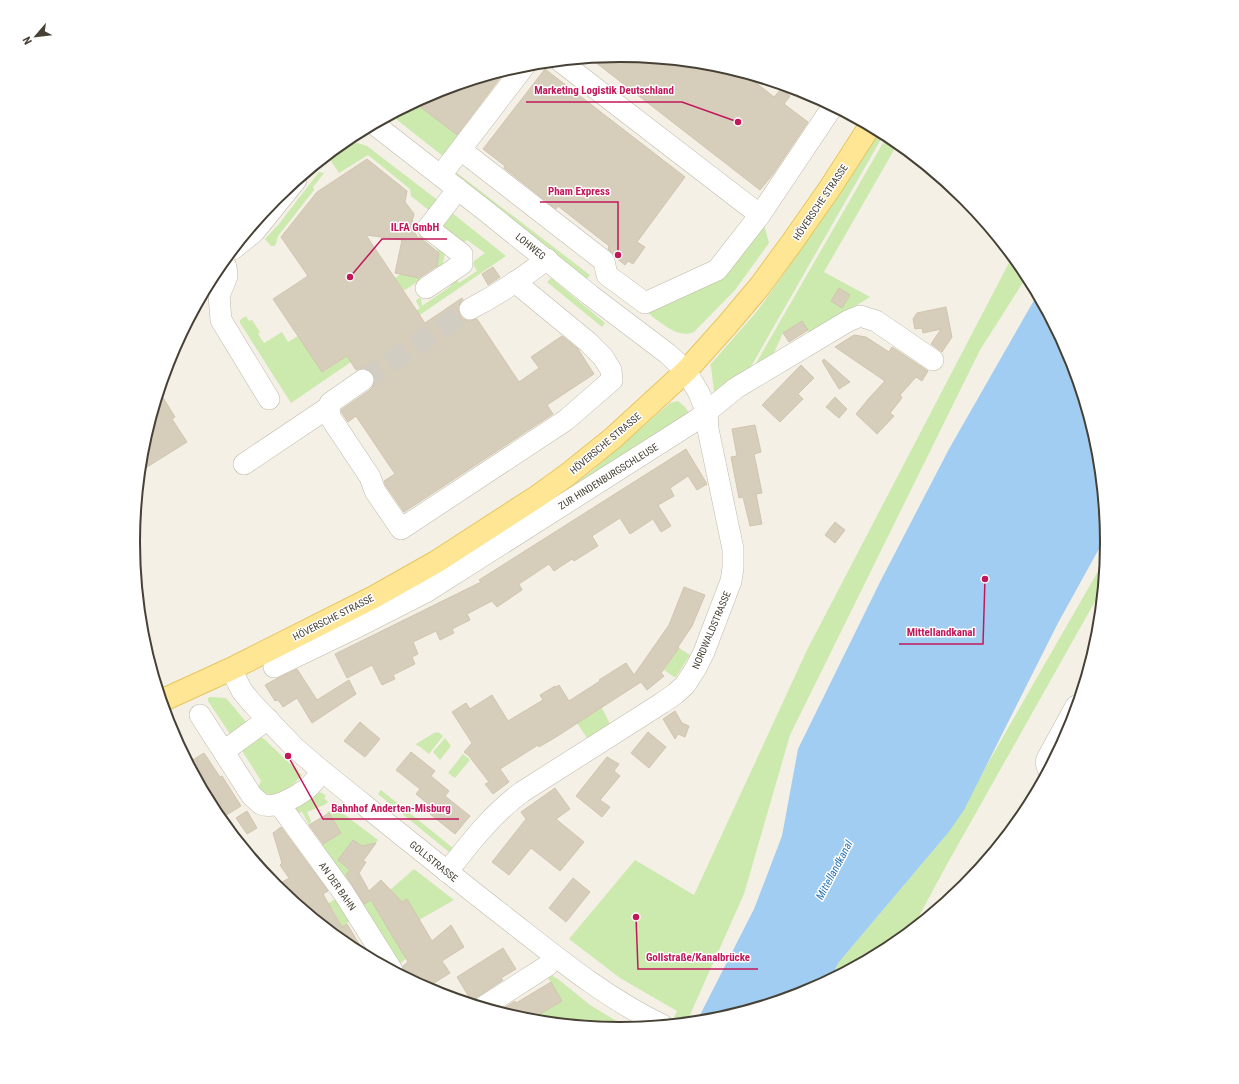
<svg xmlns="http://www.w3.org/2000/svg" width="1239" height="1084" font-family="'Roboto Condensed',sans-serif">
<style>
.green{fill:#cce9ae}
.water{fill:#a1cdf2}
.building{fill:#d6cdbb;stroke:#d1c5ae}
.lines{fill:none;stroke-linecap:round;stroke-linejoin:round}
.minor-tunnel{stroke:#d1cdc3;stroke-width:21;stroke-dasharray:21 10;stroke-linecap:butt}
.minor-casing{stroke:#bfb9a9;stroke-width:22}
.major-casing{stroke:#e7c561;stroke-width:24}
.minor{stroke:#fff;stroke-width:21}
.major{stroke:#ffe694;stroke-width:22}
.labels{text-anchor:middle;stroke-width:3;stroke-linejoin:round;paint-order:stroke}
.street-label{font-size:10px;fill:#474135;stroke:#fff}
.water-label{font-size:11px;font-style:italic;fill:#2b75b6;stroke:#fff}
.rim{fill:none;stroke:#474135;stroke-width:2}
.leader{fill:none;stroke:#c2185b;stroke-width:1.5}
.callout-dot{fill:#c2185b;stroke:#fff;stroke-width:1.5}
.callout-label{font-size:11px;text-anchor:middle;font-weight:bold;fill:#c2185b;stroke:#fff;stroke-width:3;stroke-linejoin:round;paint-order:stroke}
</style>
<rect width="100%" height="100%" fill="#f4f0e6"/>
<g class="green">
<polygon points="414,102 460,138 444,157 391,115"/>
<polygon points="878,131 884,134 749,370 715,393 714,391 711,367 710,365 758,310 786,271"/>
<polygon points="887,136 898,143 824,272 870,297 810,334 802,321 783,333 772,357 755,365"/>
<path d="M354 142 367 146 440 202 431 212 411 196 410 189 368 155 339 173 331 161V157C338 148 343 144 354 142Z"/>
<polygon points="319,172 324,173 313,187 314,190 278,236 276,244 274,246 271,246 265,239 279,224"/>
<polygon points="457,173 590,275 587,279 455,176"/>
<polygon points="451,212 506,256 291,403 240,323 240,320 246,316 249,321 252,320 260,332 258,334 264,343 282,332 288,342 298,336 323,372 420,308 416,301 417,299 421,298 422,306 451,286 452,277 455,277 459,283 477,271 473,264 474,261 485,253 467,240 459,245 438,232"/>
<path d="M763 221 769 243 735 290 694 332C677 340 657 319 644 310L722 272Z"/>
<polygon points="423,233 446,248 441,273 417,282 405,290 403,290 395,278 404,272 406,275 423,279 436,270 439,253 431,240 417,238"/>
<polygon points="1012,257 1027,276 980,350 790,735 744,894 689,1017 686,1022 671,1024 677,1011 620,978 569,939 635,860 694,895 807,650"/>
<polygon points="551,278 605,323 602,327 547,282"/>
<polygon points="678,401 685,407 689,413 573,491 533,512 571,487 593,470 670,403"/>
<polygon points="1105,559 1102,589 946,866 912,929 890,947 830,979 839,962 948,833"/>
<polygon points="679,648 690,655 676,677 674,677 664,670"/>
<polygon points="210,697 226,698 247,723 230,734 208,701 208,698"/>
<polygon points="602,708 610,724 587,738 577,723"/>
<polygon points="438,732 443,736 429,754 419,746 417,746 416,744 434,733"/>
<path d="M259 737 263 738 302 775C295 783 283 795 272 795 267 795 262 792 257 789L261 781 241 749Z"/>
<polygon points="445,738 451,746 440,760 433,752"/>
<polygon points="463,754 470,760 455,778 448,773"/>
<polygon points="381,790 453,848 449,852 378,794"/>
<polygon points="317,792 322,793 326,796 324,798 328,802 324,805 307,812 311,821 309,825 302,812 299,813 293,808"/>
<polygon points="337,809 378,840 369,852 353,840 338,860 350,870 346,875 362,905 390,890 414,869 454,900 419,920 380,915 403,953 416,950 396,967 321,845 341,833 327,812"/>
<polygon points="339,897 351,920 342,927 332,908 320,915 317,910"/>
<polygon points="549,974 558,979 590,1005 628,1028 619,1029 530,1020 562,1001 547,976"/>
</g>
<polygon class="water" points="1037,295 1070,356 1097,447 1106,536 1058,623 964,810 948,833 839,962 830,979 806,992 714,1020 697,1021 754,909 782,836 798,749 880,582 949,449"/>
<g class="building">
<polygon points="620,55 715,64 745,74 774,97 781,89 790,96 784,104 808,122 773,174 760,190 590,58"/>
<polygon points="545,69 685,177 637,242 645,247 633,264 628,261 625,265 615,257 608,249 609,246 558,206 556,209 504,168 505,166 483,149"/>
<polygon points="506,70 457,135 414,102 433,92"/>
<polygon points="367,159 407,191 405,202 414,214 411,226 418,238 422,239 439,253 437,266 419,278 395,273 402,240 366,235 425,323 462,298 463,299 460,303 458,308 460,315 463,319 469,321 477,319 519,382 539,368 531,357 562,336 578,349 594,374 547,405 553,414 404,512 386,486 384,481 395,474 356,416 348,422 342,413 341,410 370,390 374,385 375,379 373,373 368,369 362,368 356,370 347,356 322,372 273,299 308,276 281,237 317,192"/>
<polygon points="493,267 500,277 488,285 482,274"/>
<polygon points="839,288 850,295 842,308 831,301"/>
<polygon points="946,307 952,337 942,352 931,344 941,329 923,333 922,328 915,329 913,319 917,313"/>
<polygon points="802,321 808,330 789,342 783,333"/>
<polygon points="854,335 866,337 889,352 892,347 928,371 922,381 916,377 900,395 902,398 890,413 894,416 877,434 856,414 870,397 885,381 835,347"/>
<polygon points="824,359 850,382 839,389 822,361"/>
<polygon points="801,365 814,378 798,394 803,399 780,422 762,405"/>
<polygon points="159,391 175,417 172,419 187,442 139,472 142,447"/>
<polygon points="835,397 847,409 839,418 826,407"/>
<polygon points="755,425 761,452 754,454 762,493 756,494 762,524 750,526 743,497 739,498 731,457 737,456 732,429"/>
<polygon points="686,449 707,484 697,490 688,476 670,488 674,496 658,505 671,526 661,532 653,519 630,534 620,518 592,536 598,546 574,561 572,559 554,571 549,564 519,584 522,590 497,607 492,601 467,614 470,620 452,629 454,633 440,640 436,631 413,642 418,654 412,657 415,664 393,675 395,679 382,685 372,665 347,678 335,654 481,582 479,580"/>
<polygon points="835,522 845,530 835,543 825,535"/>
<polygon points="684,587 705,595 692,626 678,647 679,648 661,673 664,676 647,690 641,682 556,737 539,747 538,745 500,769 509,782 493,794 485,784 489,782 469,756 464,752 472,743 452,712 466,703 470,709 492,695 508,721 543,700 540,695 555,686 556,687 559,685 569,701 600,681 599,680 626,663 634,675 669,625"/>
<polygon points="297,669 317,700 349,680 356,694 312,723 297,698 283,707 278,700 275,701 265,685 276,679"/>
<polygon points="675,711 682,723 689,726 685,737 678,734 675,739 663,719"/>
<polygon points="360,722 380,739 365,757 344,741"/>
<polygon points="648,732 666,747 649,768 631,753"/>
<polygon points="411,752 435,771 431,776 449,791 445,796 470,816 455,834 430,814 434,809 416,794 420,789 396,770"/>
<polygon points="204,753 220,777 222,776 241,806 220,819 214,812 188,763"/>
<polygon points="607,757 619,764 614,771 620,776 600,800 610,807 602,817 576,796"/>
<polygon points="555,788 570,809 556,819 584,842 560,871 531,848 509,875 492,862 526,819 521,812"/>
<polygon points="247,811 257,828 247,834 236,818"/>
<polygon points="329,813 341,833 323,844 309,825"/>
<polygon points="281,827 328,891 323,894 342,927 347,924 367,957 349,947 285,894 279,884 289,878 280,865 282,863 273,833"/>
<polygon points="353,840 362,846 376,843 363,861 366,862 359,873 369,891 381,880 402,902 407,899 432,941 451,925 464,947 442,961 450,973 426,988 403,976 404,970 403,966 408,962 371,900 364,904 346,875 350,870 338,860"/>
<polygon points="573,878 590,892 566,922 549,908"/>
<polygon points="503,948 516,969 501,978 503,980 477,997 472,1002 457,977"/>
<polygon points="551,982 562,1001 530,1020 498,1012 515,1001 516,1003"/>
</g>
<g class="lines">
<polyline class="minor-tunnel" points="363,380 470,309"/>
<defs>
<g id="minor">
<polyline points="560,61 760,215"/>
<path d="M374 124 487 212 590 295 668 354 686 371 699 393 707 413 708 429 733 549V568L731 581 704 652 696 668 685 685 675 694 662 703 522 792C492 814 470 843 447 872"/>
<polyline points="461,150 604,261 607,275 645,303 717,270 760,215 833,106"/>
<polyline points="441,175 526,64"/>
<polyline points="233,249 254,232 296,180"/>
<polyline points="223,262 226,267 227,276 219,296 221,320 269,399"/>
<polyline points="426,288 462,264 462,254 428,228 458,189"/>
<path d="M470 309C497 295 523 278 547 259"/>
<polyline points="363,380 330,403 329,407 330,417 370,477 375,491 401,529 566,420 612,380 611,370 603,357 588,342 515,282"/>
<polyline points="244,464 329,407"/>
<polyline points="274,667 357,627 426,592 698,419 736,388 848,321 860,316 876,321 933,360"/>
<path d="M231 669 242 691 252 703 295 748 322 771C383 820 443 869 505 917 555 956 604 997 662 1025"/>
<path d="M200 715 252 796C255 798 258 802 261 804 273 810 296 797 305 790 312 786 317 777 322 771"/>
<polyline points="224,751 268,719"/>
<polyline points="1048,769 1046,762 1048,757 1076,706"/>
<polyline points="279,804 343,892 392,970"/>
<polyline points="483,1007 547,966 555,956"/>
</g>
<polyline id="major" points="161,701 231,669 374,597 436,562 538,496 567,475 613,438 686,371 728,324 760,286 793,241 830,188 870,126"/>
</defs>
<use href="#minor" class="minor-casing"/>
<use href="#major" class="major-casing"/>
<use href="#minor" class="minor"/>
<use href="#major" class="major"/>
</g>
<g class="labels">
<g class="street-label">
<text transform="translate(820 202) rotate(-56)" y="4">HÖVERSCHE STRASSE</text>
<text transform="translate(531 246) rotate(39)" y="4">LOHWEG</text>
<text transform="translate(605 443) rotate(-40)" y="4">HÖVERSCHE STRASSE</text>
<text transform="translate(608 476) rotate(-32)" y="4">ZUR HINDENBURGSCHLEUSE</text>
<text transform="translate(333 617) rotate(-27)" y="4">HÖVERSCHE STRASSE</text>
<text transform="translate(711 630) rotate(-67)" y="4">NORDWALDSTRASSE</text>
<text transform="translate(434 861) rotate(39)" y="4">GOLLSTRASSE</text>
<text transform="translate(338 886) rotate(55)" y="4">AN DER BAHN</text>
</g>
<g class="water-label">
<text transform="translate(834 870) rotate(-62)" y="4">Mittellandkanal</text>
</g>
</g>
<path d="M0 0H1239V1084H0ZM140 542a480 480 0 1 1 960 0a480 480 0 1 1-960 0Z" fill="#fff" fill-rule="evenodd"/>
<path class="rim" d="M140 542a480 480 0 1 1 960 0a480 480 0 1 1-960 0Z"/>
<path class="leader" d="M738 122L682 102H526M618 255L618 202H540M350 277L382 239H447M985 579L983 644H899M288 756L323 819H459M636 917L638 969H758"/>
<g class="callout-dot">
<circle cx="738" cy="122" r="4"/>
<circle cx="618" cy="255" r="4"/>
<circle cx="350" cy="277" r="4"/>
<circle cx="985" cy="579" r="4"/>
<circle cx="288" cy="756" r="4"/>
<circle cx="636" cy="917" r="4"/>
</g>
<g class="callout-label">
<text x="604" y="94">Marketing Logistik Deutschland</text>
<text x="579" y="195">Pham Express</text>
<text x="415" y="231">ILFA GmbH</text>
<text x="941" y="636">Mittellandkanal</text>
<text x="391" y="812">Bahnhof Anderten-Misburg</text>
<text x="698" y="961">Gollstraße/Kanalbrücke</text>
</g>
<g transform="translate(36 36) rotate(242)" stroke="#ffffff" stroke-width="3" paint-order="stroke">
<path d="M0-3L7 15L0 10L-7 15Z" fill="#474135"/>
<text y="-6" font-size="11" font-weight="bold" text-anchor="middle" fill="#474135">N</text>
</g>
</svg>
